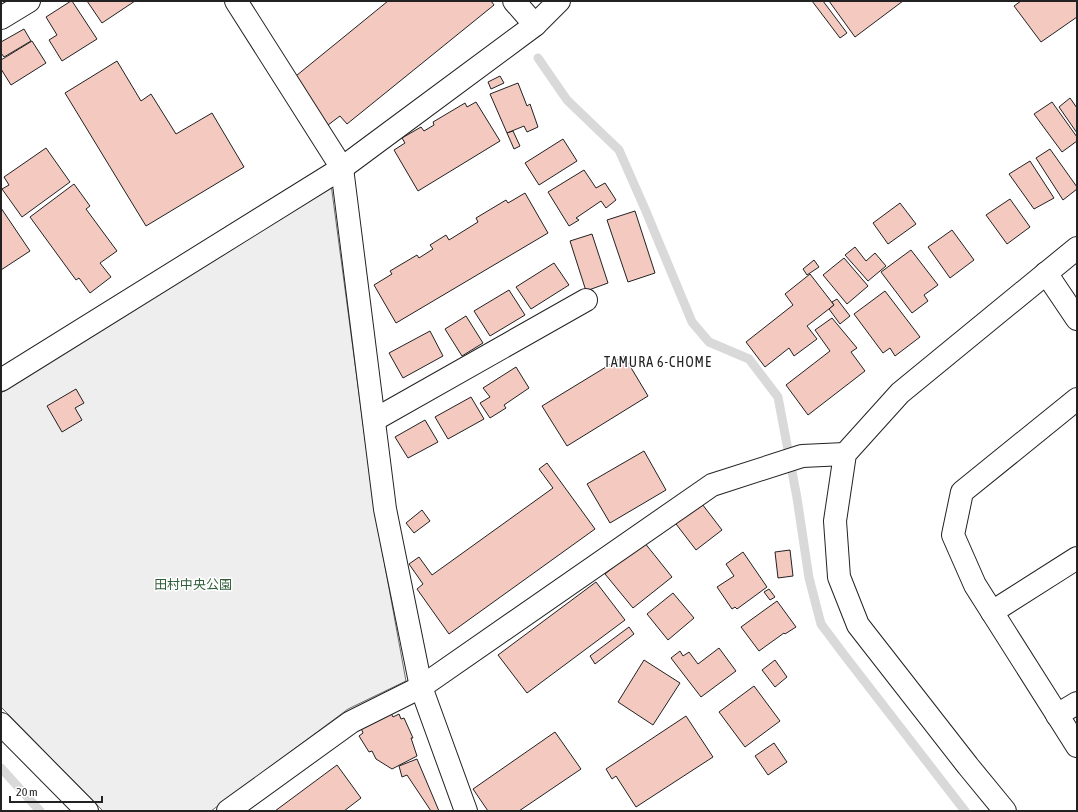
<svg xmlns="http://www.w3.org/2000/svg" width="1078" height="812" font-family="'Asap Condensed','Noto Sans JP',sans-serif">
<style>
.green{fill:#eee;stroke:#6f6f6f}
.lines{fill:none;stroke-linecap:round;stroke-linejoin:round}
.stream{stroke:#d9d9d9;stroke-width:9}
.building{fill:#f3c9c0;stroke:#222}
.minor-casing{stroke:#222;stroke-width:24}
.minor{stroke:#fff;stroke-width:22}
.labels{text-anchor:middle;stroke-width:3;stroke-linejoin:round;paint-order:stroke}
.park-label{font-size:13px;fill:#2f5e38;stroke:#fff}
.neighbourhood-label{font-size:14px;letter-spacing:1px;fill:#222;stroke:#fff}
</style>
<rect width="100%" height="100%" fill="#fff"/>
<polygon class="green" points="331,184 374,506 406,681 348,709 211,811 103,811 1,707 1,393"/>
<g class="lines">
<g class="stream">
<polyline points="538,58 567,100 619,150 645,209 692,322 709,342 749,359 778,397 797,498 809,578 821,624 845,656 965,811"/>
<polyline points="1,768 40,811"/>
</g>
</g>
<g class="building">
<polygon points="71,1 72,1 97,39 62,61 49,40 57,35 46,17"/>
<polygon points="87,1 135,1 102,23"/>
<polygon points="388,1 491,1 494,5 347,124 340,116 328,125 291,80"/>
<polygon points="812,1 823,1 847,33 840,38"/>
<polygon points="829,1 903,1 855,37"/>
<polygon points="1021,1 1075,1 1077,3 1077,17 1041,42 1014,6"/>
<polygon points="24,29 31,41 4,57 1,53 1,42"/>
<polygon points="32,41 46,63 11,85 1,69 1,60"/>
<polygon points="117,61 141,101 151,94 176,134 212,113 244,167 146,226 65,93"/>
<polygon points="500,76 504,83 491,89 488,82"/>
<polygon points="518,83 527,106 530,104 538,127 527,132 524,126 507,133 490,94"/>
<polygon points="1070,98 1077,108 1077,133 1059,107"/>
<polygon points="476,102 500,141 418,191 394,150 405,143 402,138 421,127 424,131 434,125 433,122 465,103 467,107"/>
<polygon points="1052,102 1077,137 1077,141 1062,152 1034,114"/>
<polygon points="513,131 520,146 514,149 507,133"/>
<polygon points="563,139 577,161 539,185 525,163"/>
<polygon points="46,148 70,182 22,217 2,189 9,185 4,177"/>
<polygon points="1050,149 1077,187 1077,189 1063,200 1036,158"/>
<polygon points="1030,161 1054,198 1034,209 1009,174"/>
<polygon points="584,170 596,188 605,183 616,200 606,208 601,201 576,218 579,220 569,226 548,192"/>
<polygon points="74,184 90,206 86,209 117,251 100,263 111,277 90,293 79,278 76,280 30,217"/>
<polygon points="525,193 548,233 396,323 374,285 392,274 390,271 417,255 419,258 433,249 430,245 446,235 449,240 478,222 476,218 506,200 508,203"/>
<polygon points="1010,199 1030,227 1007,244 986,215"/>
<polygon points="900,203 916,224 888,244 873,223"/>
<polygon points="1,208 30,251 1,270"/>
<polygon points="635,211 655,273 628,282 607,220"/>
<polygon points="952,230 974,260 950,278 928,247"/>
<polygon points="592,234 608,283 586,291 570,241"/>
<polygon points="855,247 866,261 875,253 886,266 868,281 845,255"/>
<polygon points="911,250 938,285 924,295 928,301 912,313 881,272"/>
<polygon points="844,258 868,286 847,304 823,275"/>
<polygon points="814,260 819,267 807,275 803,269"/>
<polygon points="554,263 569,285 531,309 516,287"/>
<polygon points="810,274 834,305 807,326 817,339 794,356 789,348 765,367 746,342 793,305 785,294"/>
<polygon points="509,290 525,315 490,336 474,311"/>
<polygon points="885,291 920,337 895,356 890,348 883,353 854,314"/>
<polygon points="837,299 850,316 840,324 829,309 834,305 832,302"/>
<polygon points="466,316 483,343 462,356 445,329"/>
<polygon points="832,318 857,348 851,352 865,371 808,415 786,385 830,351 815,330"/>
<polygon points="430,331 443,356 403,378 389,353"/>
<polygon points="624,356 648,396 567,446 542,406"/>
<polygon points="516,367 529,388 504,405 506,408 490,418 480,403 490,397 483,388"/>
<polygon points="76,389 84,403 75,408 82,420 62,432 47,406"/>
<polygon points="471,397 484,419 448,439 435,417"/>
<polygon points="425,420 438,442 408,458 395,437"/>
<polygon points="644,451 666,490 610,523 587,484"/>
<polygon points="547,463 595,529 449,634 417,589 423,584 409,564 419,557 432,575 553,488 539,469"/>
<polygon points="699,500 722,530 696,550 673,520"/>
<polygon points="422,510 430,521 414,533 406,523"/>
<polygon points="644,542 672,577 633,608 605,574"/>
<polygon points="790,550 793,576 778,578 775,552"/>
<polygon points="743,552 767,587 737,609 735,607 732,609 717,587 734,576 726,564"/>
<polygon points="596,582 625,620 527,693 498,655"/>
<polygon points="769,589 775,597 770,600 764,592"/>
<polygon points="673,593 694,618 668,640 647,614"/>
<polygon points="777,601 796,627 785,634 784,633 759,651 741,627"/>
<polygon points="629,627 634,634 595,664 590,656"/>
<polygon points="719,648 736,671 701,697 671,658 680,651 683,656 689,652 698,664"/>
<polygon points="644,660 680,683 653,725 618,702"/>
<polygon points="775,660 787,677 775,687 762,670"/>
<polygon points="754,686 780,721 745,747 719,712"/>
<polygon points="391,713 393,717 399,714 401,719 404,718 413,738 411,738 417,756 392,769 376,759 372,751 369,752 359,736 363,733 361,728"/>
<polygon points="686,716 713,757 636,807 616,776 612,779 606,769"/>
<polygon points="555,732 581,769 519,811 488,811 473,789"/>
<polygon points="774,743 787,762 768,775 755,756"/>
<polygon points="417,759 439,811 431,811 407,775 402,777 399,766"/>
<polygon points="337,765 361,798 344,811 275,811"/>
</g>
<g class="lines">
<defs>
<g id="minor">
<polyline points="236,1 342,168 385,509 421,687 466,811"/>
<polyline points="514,1 535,25"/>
<polyline points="1,18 29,1"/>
<polyline points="1046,273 1077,319"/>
<polyline points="1,380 342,168 535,25 559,1"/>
<polyline points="1077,399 962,492 953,535 975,585 1077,746"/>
<polyline points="374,420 586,300"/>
<polyline points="992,612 1077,558"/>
<polyline points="1057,715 1077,703"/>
<polyline points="1,724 87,811"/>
<polyline points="228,811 351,722 421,687 712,485 802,456 845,454"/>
<polyline points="1005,811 968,766 858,625 839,577 835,521 845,454 900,393 1077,248"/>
</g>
</defs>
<use href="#minor" class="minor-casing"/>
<use href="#minor" class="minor"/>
</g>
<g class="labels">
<g class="park-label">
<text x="193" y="589">田村中央公園</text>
</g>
<g class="neighbourhood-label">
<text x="658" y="367">TAMURA 6-CHOME</text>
</g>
</g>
<rect width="1078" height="812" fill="none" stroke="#222222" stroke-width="4"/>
<path d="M10 796v6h92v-6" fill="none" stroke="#222222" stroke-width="2"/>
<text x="16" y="796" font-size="12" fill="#222222" stroke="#ffffff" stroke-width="3" paint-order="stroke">20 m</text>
</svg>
